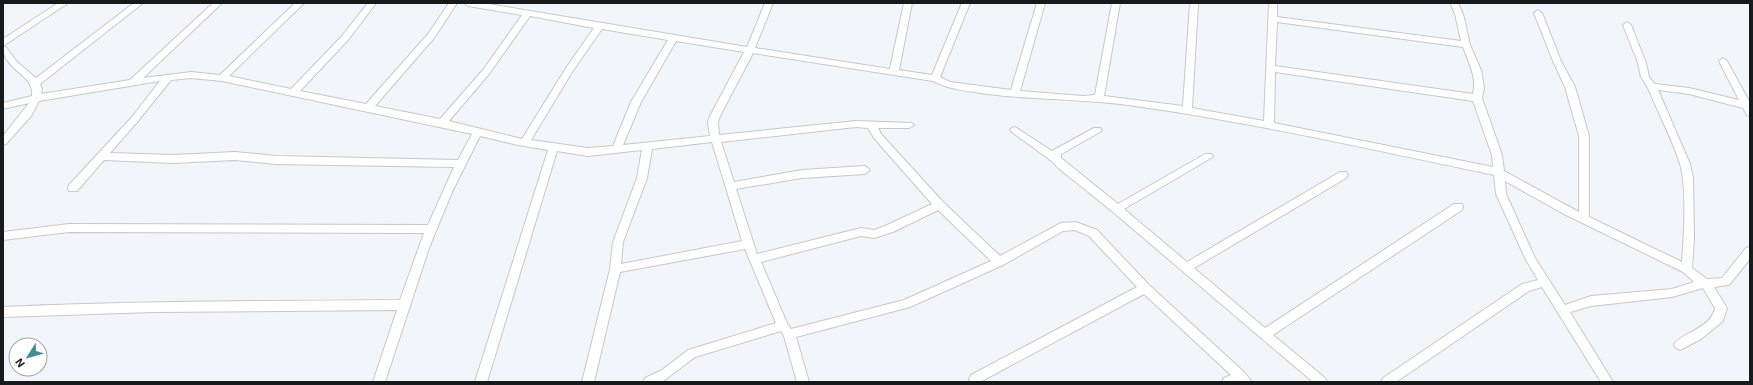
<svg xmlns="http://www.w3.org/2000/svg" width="1753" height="385" font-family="'Exo 2',sans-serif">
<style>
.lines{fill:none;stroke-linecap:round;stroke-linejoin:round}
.minor-casing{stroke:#c5c9cc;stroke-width:2}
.minor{fill:#fff;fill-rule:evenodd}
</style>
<rect width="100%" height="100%" fill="#f2f5f9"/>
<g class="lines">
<defs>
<g id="minor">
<polygon points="58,3 68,3 3,46 3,39"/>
<path d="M134 3H143L40 84 42 89 41 94 130 80 213 3H222L143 78 191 72 220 75 295 3H304L229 76 291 89 342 36 368 3H376L348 40 300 91 366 104 428 34 449 3H457L434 38 375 106 440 119 483 70 522 15 468 6 464 3H483L747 47 765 3H773L755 48 890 69 904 3H912L899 70 932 75 962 3H970L940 77 950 82 1011 90 1037 3H1045L1020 91 1083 96 1095 95 1112 3H1120L1104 96 1183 106 1190 3H1198L1192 108 1264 121 1269 3H1277V17L1461 41 1455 14 1450 3H1458L1463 14 1470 45 1481 70 1484 88 1482 98 1502 155 1504 171 1579 212V136L1565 87 1553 61 1534 13 1538 10 1542 13 1561 61 1575 87 1589 136V217L1682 262C1684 236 1687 187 1680 164 1672 138 1658 113 1648 88L1641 77 1638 63 1623 25 1627 22 1631 25 1646 63 1649 77 1655 84 1689 88 1739 100 1719 61 1723 58 1727 61 1750 103V116L1747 115 1743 108 1689 94 1658 90 1690 164 1693 178 1694 238 1692 268 1707 279 1722 278 1746 248 1750 247V259L1729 285 1714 287 1727 308 1723 321 1701 339 1680 350 1676 348 1674 345C1680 333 1711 329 1715 308L1703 288 1672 297 1591 306 1570 312 1613 382H1601L1542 287 1529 291 1396 382H1381L1383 378 1522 284 1538 280 1526 260 1496 194 1494 175C1375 150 1256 123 1135 106 1087 99 1037 100 988 94 969 91 950 90 933 81L753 53 720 116 718 122 719 135 856 121 912 123 914 125 909 128H878L881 134 943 202 1000 256 1061 223 1076 222 1097 230 1149 285 1244 372 1252 382H1222L1224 378 1231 375 1144 294 980 382H971L969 379 971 375 1137 287 1089 236 1075 230 1063 231 1003 265 910 307 796 337 809 382H797L784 336 781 331 695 357 662 382H643L645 378 662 370 688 350 776 323 745 249 620 272 594 382H582L610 269 613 242 637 178 642 150 588 156 557 151 487 382H475L548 150 518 145 480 136 452 192 429 248 385 382H373L397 310 154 312 3 317V307C135 301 268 301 400 300L424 233 69 232 3 240V232L69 224 428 225 454 167 276 164 235 160 173 163 104 160 77 191H69L68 188 69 185 132 117 160 81 39 101 31 116 6 144 3 145V136L29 103 3 109V103L32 96C35 74 3 71 3 46L6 47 17 62 36 78ZM530 16 594 28 566 68 522 139 449 121 489 74ZM1277 22 1463 47C1469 63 1477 77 1473 94L1275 66ZM602 29 668 40 631 102 613 146 588 148 531 140 572 72ZM676 41 744 52 710 116 708 122 710 136 623 145 641 102ZM1275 72 1473 101 1492 155 1493 167 1274 123ZM191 78 222 81 472 134 458 160 276 156 235 152 173 155 110 153 138 121 171 80ZM856 127 868 128 874 138 932 204 885 226 874 230 861 228 757 254 736 189 802 178 865 174 870 170 865 166 802 170 734 182 721 142ZM712 142 742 241 621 264 623 242 647 178 652 149ZM1505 181 1564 214 1683 272 1694 282 1672 289 1591 296 1565 305 1535 258 1506 194ZM938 210 991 261 904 300 791 329 787 323 761 262 861 236 874 238 893 232Z"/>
<polygon points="1015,127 1052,151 1094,128 1100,128 1102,130 1100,132 1061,154 1061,158 1118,204 1205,154 1211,154 1213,156 1211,158 1124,209 1187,262 1340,172 1346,172 1348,175 1346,178 1194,268 1265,328 1454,204 1462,204 1463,207 1462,210 1273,335 1325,378 1327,382 1313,382 1113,212 1057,167 1053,162 1012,132 1010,130 1012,128"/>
</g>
</defs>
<use href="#minor" class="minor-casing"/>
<use href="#minor" class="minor"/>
</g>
<rect width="1753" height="385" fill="none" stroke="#17191a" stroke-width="8"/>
<g transform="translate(28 357) rotate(233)"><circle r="19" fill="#ffffff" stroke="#a2a3a3"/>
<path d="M0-3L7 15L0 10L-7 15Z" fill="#448b93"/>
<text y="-6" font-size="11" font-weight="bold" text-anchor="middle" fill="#17191a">N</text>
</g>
</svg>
